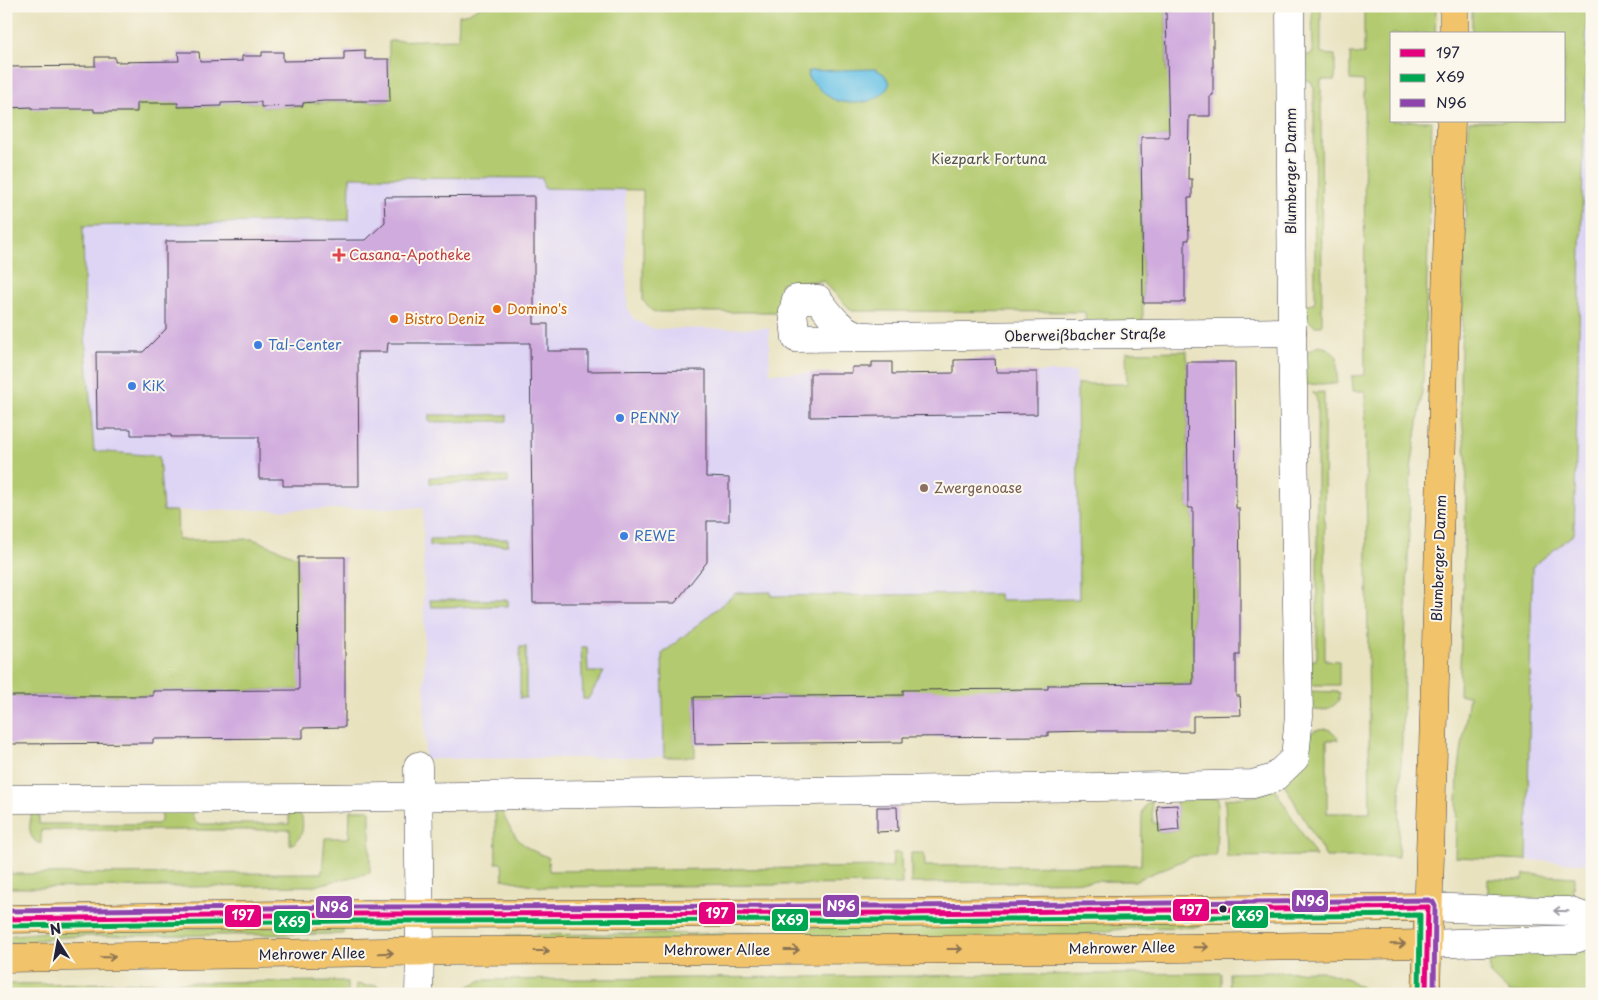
<svg xmlns="http://www.w3.org/2000/svg" width="1598" height="1000" font-family="'Playpen Sans',sans-serif">
<style>
.built{fill:#ded5f5}
.green{fill:#b3ca6f;stroke:#6a7655}
.water{fill:#69c3e7;stroke:#467291}
.building{fill:#d0abde}
.lines{fill:none;stroke-linecap:round;stroke-linejoin:round}
.minor-casing{stroke:#403f4f;stroke-width:29}
.major-casing{stroke:#403f4f;stroke-width:29}
.minor{stroke:#fff;stroke-width:28}
.major{stroke:#f1c36a;stroke-width:28}
.bus-1-casing{stroke:#fbf7ec;stroke-width:9}
.bus-2-casing{stroke:#fbf7ec;stroke-width:9}
.bus-3-casing{stroke:#fbf7ec;stroke-width:9}
.bus-1{stroke:#e5007d;stroke-width:5}
.bus-2{stroke:#00a651;stroke-width:5}
.bus-3{stroke:#8e44ad;stroke-width:5}
.oneway{stroke:#9c9ca7}
.oneway2{stroke:#8a7252}
.health-dot{fill:#e0444e;stroke:#fbf7ec;stroke-width:2}
.food-dot{fill:#e8710a;stroke:#fbf7ec;stroke-width:2}
.shop-dot{fill:#3f7fe0;stroke:#fbf7ec;stroke-width:2}
.education-dot{fill:#8d6e63;stroke:#fbf7ec;stroke-width:2}
.bus-dot{fill:#22223b;stroke:#fbf7ec;stroke-width:2}
.labels{text-anchor:middle;stroke-width:4;stroke-linejoin:round;paint-order:stroke}
.park-label{font-size:14px;fill:#4e544b;stroke:#fbf7ec}
.street-label{font-size:14px;fill:#22223b;stroke:#fbf7ec}
.health-label{font-size:14px;fill:#be3a42;stroke:#fbf7ec;text-anchor:start}
.food-label{font-size:14px;fill:#c56008;stroke:#fbf7ec;text-anchor:start}
.shop-label{font-size:14px;fill:#366cbe;stroke:#fbf7ec;text-anchor:start}
.education-label{font-size:14px;fill:#785e54;stroke:#fbf7ec;text-anchor:start}
.line-badge{stroke:#fbf7ec;stroke-width:2}
.badge-label{font-size:14px;text-anchor:middle;font-weight:bold;fill:#fff}
</style>
<rect width="100%" height="100%" fill="#fbf7ec"/>
<filter id="ink" filterUnits="userSpaceOnUse"><feTurbulence type="fractalNoise" baseFrequency=".02" numOctaves="2"/><feDisplacementMap in="SourceGraphic" scale="10" xChannelSelector="R" yChannelSelector="G"/><feConvolveMatrix kernelMatrix="1 2 1 2 8 2 1 2 1" color-interpolation-filters="sRGB"/></filter>
<filter id="wash" filterUnits="userSpaceOnUse"><feTurbulence type="fractalNoise" baseFrequency=".0096" numOctaves="4" result="noise"/><feDisplacementMap in="SourceGraphic" scale="20" xChannelSelector="R" yChannelSelector="G"/><feGaussianBlur stdDeviation="1.12" result="paint"/><feColorMatrix in="noise" values="0 0 0 0 0 0 0 0 0 0 0 0 0 0 0 0 0 1.4 0 .05"/><feComposite in="paint" operator="in"/></filter>
<g filter="url(#wash)">
<rect width="100%" height="100%" fill="#e8e2bf"/>
<g class="built">
<polygon points="1587,6 1592,6 1592,864 1527,860 1532,567 1574,534"/>
<polygon points="350,177 543,178 545,188 625,190 627,301 628,310 633,318 651,329 769,328 770,373 1076,372 1079,599 1000,600 999,594 771,596 771,593 662,654 664,757 425,759 423,508 163,511 158,456 94,451 85,335 83,225 349,220"/>
</g>
<g class="green">
<path d="M481 6H1171V11H1166L1167 72H1170C1168 95 1168 114 1171 137H1141L1143 326 1086 327 1085 312 852 311 823 281 781 283 779 312H654L643 301V190L544 188 542 178 350 177 349 220 83 226 85 335 94 451 159 456 163 511H177L178 540 253 539 298 557V577H303C297 603 298 615 304 641H298L299 661 303 690 153 691V696H8V704H6V108L32 107V109L94 107 95 112H137V101L178 103V107L220 106 221 103 261 102V107L303 106V103L389 101V41L458 39 459 15 469 13Z"/>
<polygon points="1312,6 1321,6 1321,54 1335,55 1335,80 1321,80 1322,326 1315,326 1301,314 1301,308 1314,303 1315,299 1314,88 1311,81 1299,79 1300,55 1309,55 1313,53"/>
<path d="M1364 6H1436L1435 34H1392V121H1432L1424 369 1421 403 1411 469 1398 857H1326L1283 782 1311 733C1322 725 1333 728 1339 740H1327V813H1370L1365 391H1353L1352 376 1365 375 1364 81 1350 80V54H1364Z"/>
<polygon points="1472,6 1587,6 1574,534 1532,567 1527,860 1455,857 1458,775 1469,695 1459,695 1467,466 1461,410 1460,377 1469,121 1564,121 1564,34 1472,34"/>
<polygon points="1318,346 1328,348 1337,357 1337,383 1302,385 1306,353"/>
<polygon points="1187,351 1188,508 1193,508 1193,551 1197,571 1193,571 1193,654 1203,674 1193,674 1193,684 1049,685 1048,689 1006,689 903,695 695,697 695,757 664,757 662,654 736,593 771,592 772,596 999,594 1000,600 1079,599 1077,384 1127,384 1126,352"/>
<polygon points="1324,392 1325,660 1339,661 1339,685 1304,685 1303,661 1316,660 1317,656 1317,403 1316,397 1312,393"/>
<polygon points="429,415 507,415 507,421 429,422"/>
<rect x="430" y="477" width="78" height="6"/>
<polygon points="430,539 508,539 508,545 430,546"/>
<polygon points="430,600 508,600 508,606 431,607"/>
<rect x="520" y="647" width="6" height="51"/>
<polygon points="581,647 587,647 588,672 604,672 588,699 583,699"/>
<path d="M1304 691 1339 692V700C1333 709 1315 716 1307 704 1306 700 1305 695 1304 691Z"/>
<polygon points="1274,788 1316,856 1227,857 1225,799 1256,796"/>
<path d="M1218 798 1216 856H1194L1134 881 911 883V853H924L925 866 1141 865 1142 815C1143 808 1145 805 1151 800L1153 823H1158L1159 832 1179 830 1176 800Z"/>
<path d="M495 807H500C512 835 519 847 548 857L549 871 892 867 893 853H901L902 884 542 887 503 879 502 863H496Z"/>
<path d="M39 810V824H158L161 821 162 810H191L194 821 198 824H289V810L295 812 302 817C304 829 302 840 290 845V830H41V844C27 840 29 824 32 813Z"/>
<polygon points="350,810 370,810 370,873 313,886 6,888 6,814 8,815 10,874 322,873 325,838 349,838"/>
<polygon points="1524,874 1575,877 1571,899 1488,900 1488,879 1523,880"/>
<polygon points="1200,920 1200,927 1127,928 1070,937 507,943 507,935 751,933 801,927"/>
<polygon points="343,926 343,934 98,936 64,937 6,944 6,936 62,930"/>
<polygon points="1580,949 1592,957 1592,994 1510,993 1490,974 1489,952"/>
<polygon points="1322,971 1348,979 1372,994 1229,994 1229,973"/>
<polygon points="1221,973 1221,994 453,994 482,980"/>
<polygon points="342,981 347,982 347,994 6,994 6,984"/>
<polygon points="356,984 367,986 376,985 392,994 357,994"/>
</g>
<path class="water" d="M875 69 884 74 890 83C882 104 853 106 835 100 825 96 817 85 808 78V71Z"/>
<g id="blocks">
<g class="building">
<polygon points="1171,6 1213,6 1213,95 1210,96 1210,116 1189,116 1188,179 1192,179 1192,198 1188,198 1189,240 1185,240 1185,302 1181,302 1181,303 1143,303 1141,137 1169,137 1166,11 1171,11"/>
<polygon points="365,50 365,59 389,59 390,101 324,101 303,103 303,106 261,107 261,102 221,103 221,106 178,107 178,103 137,103 137,112 94,112 94,109 32,109 32,107 6,108 6,67 95,66 95,57 115,57 115,62 179,61 178,52 199,52 200,62 242,61 242,56 262,56 262,52 283,52 283,61 344,60 344,51"/>
<polygon points="534,196 534,324 548,324 548,351 588,351 588,371 706,370 706,477 729,478 729,521 707,521 707,562 675,603 533,603 530,343 388,343 387,352 358,352 359,486 283,486 283,479 259,479 259,437 171,437 171,435 131,435 131,429 97,429 96,352 143,352 166,329 166,241 366,240 385,222 384,197"/>
<polygon points="995,359 996,372 1037,372 1037,414 810,417 810,373 852,373 852,367 872,367 872,362 892,362 892,374 954,373 954,360"/>
<polygon points="1187,362 1235,362 1236,508 1239,508 1240,575 1240,655 1236,655 1236,696 1240,696 1241,715 1193,716 1193,731 1090,731 1048,732 1048,736 903,737 903,742 695,744 694,697 903,695 903,690 1048,689 1048,685 1193,684 1193,508 1188,508"/>
<polygon points="298,557 345,557 345,727 303,728 303,738 153,739 153,743 8,744 6,704 8,704 8,696 153,696 153,691 299,690"/>
<polygon points="1177,805 1179,830 1159,832 1157,806"/>
<polygon points="877,807 897,807 898,831 877,832"/>
</g>
</g>
</g>
<g filter="url(#ink)">
<use href="#blocks" fill-opacity="0" stroke="#403f4f" stroke-width="1"/>
<g class="lines">
<defs>
<g id="minor">
<path d="M878 337C872 336 865 336 859 335 841 332 828 312 818 299H796L793 312 796 338 1292 332"/>
<polyline points="418,766 420,952 419,994"/>
<polyline points="6,799 315,798 1169,786 1253,784 1274,778 1295,758 1299,716 1292,332 1290,6"/>
<polyline points="1428,907 1497,910 1568,911 1592,919"/>
<polyline points="1427,944 1575,939 1592,933"/>
</g>
<g id="major">
<polyline points="1454,34 1454,6"/>
<polyline points="6,919 346,914 906,913 1428,907"/>
<polyline points="6,958 446,951 1117,949 1427,944"/>
<polyline points="1426,994 1451,121"/>
</g>
</defs>
<use href="#minor" class="minor-casing"/>
<use href="#major" class="major-casing"/>
<use href="#minor" class="minor"/>
<use href="#major" class="major"/>
<defs>
<g id="bus-1">
<polyline points="6,919 346,914 906,913 1428,907"/>
<polyline points="1426,994 1428,907"/>
</g>
<polyline id="bus-2" points="6,926 346,921 906,920 1420,915 1419,994"/>
<polyline id="bus-3" points="6,911 346,907 906,906 1429,900 1433,902 1435,906 1434,994"/>
</defs>
<use href="#bus-1" class="bus-1-casing"/>
<use href="#bus-2" class="bus-2-casing"/>
<use href="#bus-3" class="bus-3-casing"/>
<use href="#bus-1" class="bus-1"/>
<use href="#bus-2" class="bus-2"/>
<use href="#bus-3" class="bus-3"/>
</g>
<defs><path id="oneway-shaft" d="M-6 0H5M1.5-3L5.5 0L1.5 3" fill="none" stroke-width="1.6" stroke-linecap="round" stroke-linejoin="round" transform="scale(1.25)"/></defs>
<use class="oneway" href="#oneway-shaft" transform="translate(1561 911) rotate(-178)"/>
<g class="oneway2">
<use href="#oneway-shaft" transform="translate(1398 944) rotate(-1)"/>
<use href="#oneway-shaft" transform="translate(1201 947) rotate(-1)"/>
<use href="#oneway-shaft" transform="translate(955 949)"/>
<use href="#oneway-shaft" transform="translate(792 950)"/>
<use href="#oneway-shaft" transform="translate(542 951)"/>
<use href="#oneway-shaft" transform="translate(386 953) rotate(-2)"/>
<use href="#oneway-shaft" transform="translate(108 957) rotate(-1)"/>
</g>
</g>
<path class="health-dot" d="M336.5 247.5h5v5h5v5h-5v5h-5v-5h-5v-5h5z"/>
<g class="food-dot">
<circle cx="497" cy="309" r="5"/>
<circle cx="394" cy="319" r="5"/>
</g>
<g class="shop-dot">
<circle cx="258" cy="345" r="5"/>
<circle cx="132" cy="386" r="5"/>
<circle cx="620" cy="418" r="5"/>
<circle cx="624" cy="536" r="5"/>
</g>
<circle class="education-dot" cx="924" cy="488" r="5"/>
<circle class="bus-dot" cx="1223" cy="909" r="4.5"/>
<g class="labels">
<g class="park-label">
<text x="989" y="164">Kiezpark Fortuna</text>
</g>
<g class="street-label">
<text transform="translate(1291 171) rotate(-90)" y="5">Blumberger Damm</text>
<text transform="translate(1085 335) rotate(-1)" y="5">Oberweißbacher Straße</text>
<text transform="translate(1439 558) rotate(-88)" y="5">Blumberger Damm</text>
<text transform="translate(1122 948) rotate(-1)" y="5">Mehrower Allee</text>
<text x="717" y="955">Mehrower Allee</text>
<text transform="translate(312 954) rotate(-1)" y="5">Mehrower Allee</text>
</g>
<g class="health-label">
<text x="349" y="260">Casana-Apotheke</text>
</g>
<g class="food-label">
<text x="507" y="314">Domino's</text>
<text x="404" y="324">Bistro Deniz</text>
</g>
<g class="shop-label">
<text x="268" y="350">Tal-Center</text>
<text x="142" y="391">KiK</text>
<text x="630" y="423">PENNY</text>
<text x="634" y="541">REWE</text>
</g>
<g class="education-label">
<text x="934" y="493">Zwergenoase</text>
</g>
</g>
<g class="line-badge">
<rect x="1291" y="889" width="38" height="24" rx="5" fill="#8e44ad"/>
<rect x="822" y="894" width="38" height="24" rx="5" fill="#8e44ad"/>
<rect x="315" y="895" width="38" height="24" rx="5" fill="#8e44ad"/>
<rect x="1172" y="898" width="38" height="24" rx="5" fill="#e5007d"/>
<rect x="698" y="901" width="38" height="24" rx="5" fill="#e5007d"/>
<rect x="224" y="904" width="38" height="24" rx="5" fill="#e5007d"/>
<rect x="1231" y="905" width="38" height="24" rx="5" fill="#00a651"/>
<rect x="771" y="908" width="38" height="24" rx="5" fill="#00a651"/>
<rect x="273" y="910" width="38" height="24" rx="5" fill="#00a651"/>
</g>
<g class="badge-label">
<text x="1310" y="906">N96</text>
<text x="841" y="911">N96</text>
<text x="334" y="912">N96</text>
<text x="1191" y="915">197</text>
<text x="717" y="918">197</text>
<text x="243" y="920">197</text>
<text x="1250" y="921">X69</text>
<text x="790" y="925">X69</text>
<text x="292" y="927">X69</text>
</g>
<rect width="1598" height="1000" fill="none" stroke="#fbf7ec" stroke-width="25"/>
<rect x="1390" y="32" width="175" height="90" fill="#fbf7ec" stroke="#a4a2a5"/>
<rect x="1400" y="49" width="25" height="8" fill="#e5007d" stroke="#a4a2a5"/>
<text x="1436" y="58" font-size="15" fill="#22223b">197</text>
<rect x="1400" y="74" width="25" height="8" fill="#00a651" stroke="#a4a2a5"/>
<text x="1436" y="82" font-size="15" fill="#22223b">X69</text>
<rect x="1400" y="99" width="25" height="8" fill="#8e44ad" stroke="#a4a2a5"/>
<text x="1436" y="108" font-size="15" fill="#22223b">N96</text>
<g transform="translate(58 942) rotate(349)" stroke="#fbf7ec" stroke-width="4" paint-order="stroke">
<path d="M0-4L9 19L0 12L-9 19Z" fill="#22223b"/>
<text y="-8" font-size="14" font-weight="bold" text-anchor="middle" fill="#22223b">N</text>
</g>
</svg>
